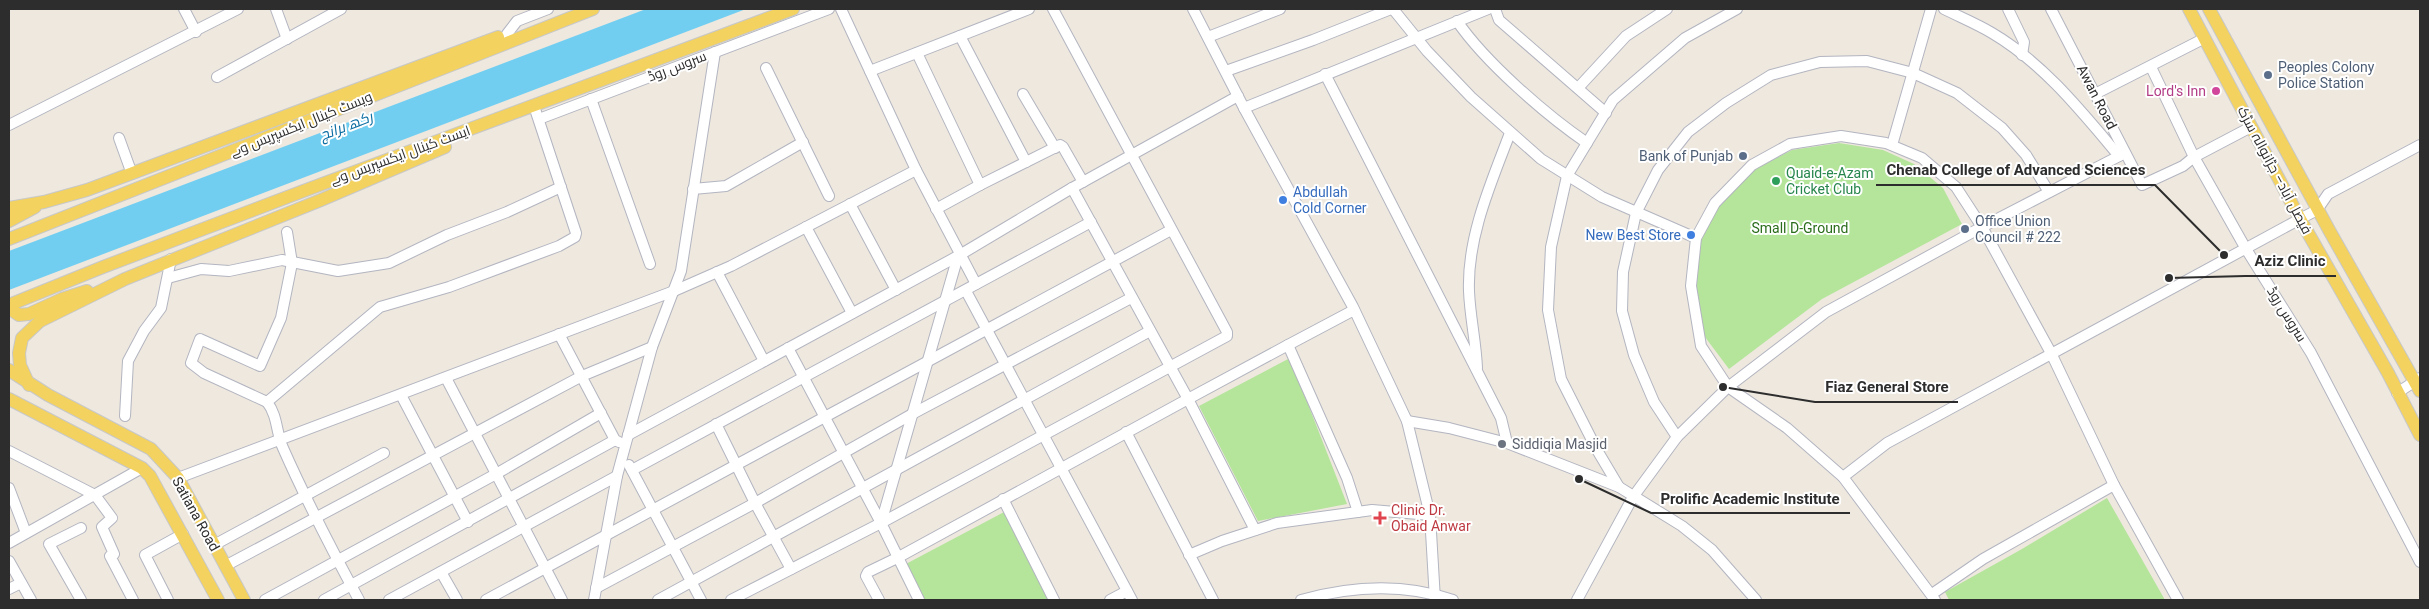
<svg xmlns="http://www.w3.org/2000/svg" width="2429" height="609" font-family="Roboto,Cairo,sans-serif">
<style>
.green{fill:#b4e59b}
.water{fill:#72cef1}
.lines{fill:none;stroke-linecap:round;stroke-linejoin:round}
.minor-casing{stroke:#b3b5c0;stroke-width:12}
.major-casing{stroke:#c8c8c8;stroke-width:14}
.minor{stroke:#fff;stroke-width:10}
.major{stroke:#f3d25f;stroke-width:12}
.service-dot{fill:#5c6f8a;stroke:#fff;stroke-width:2}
.hotel-dot{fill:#d1479c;stroke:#fff;stroke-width:2}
.leisure-dot{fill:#2e9e5b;stroke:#fff;stroke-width:2}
.shop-dot{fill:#3f7fe0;stroke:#fff;stroke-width:2}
.worship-dot{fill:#6b7280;stroke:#fff;stroke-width:2}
.health-dot{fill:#e0444e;stroke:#fff;stroke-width:2}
.labels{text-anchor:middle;stroke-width:4;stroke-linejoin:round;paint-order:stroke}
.street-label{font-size:14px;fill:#2d2d2d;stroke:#fff}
.service-label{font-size:14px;fill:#4e5e75;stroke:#fff;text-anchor:start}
.hotel-label{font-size:14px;fill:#b23c85;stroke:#fff;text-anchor:end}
.leisure-label{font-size:14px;fill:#27864d;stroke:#fff;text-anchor:start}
.shop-label{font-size:14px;fill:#366cbe;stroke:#fff;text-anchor:start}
.park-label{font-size:14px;fill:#2a6d1a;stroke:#fff}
.worship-label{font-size:14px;fill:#5b616d;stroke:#fff;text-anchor:start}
.health-label{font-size:14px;fill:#be3a42;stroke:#fff;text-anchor:start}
.water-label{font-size:15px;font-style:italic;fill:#0b6da2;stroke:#fff}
.leader{fill:none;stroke:#2d2d2d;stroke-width:2}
.callout-dot{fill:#2d2d2d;stroke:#fff;stroke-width:2}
.callout-label{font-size:15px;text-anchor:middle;font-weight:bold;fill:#2d2d2d;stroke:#fff;stroke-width:4;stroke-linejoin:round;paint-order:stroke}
</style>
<rect width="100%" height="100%" fill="#eee8df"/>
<g class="green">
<polygon points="1839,143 1883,150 1914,164 1943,188 1962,224 1822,299 1729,369 1705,337 1695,284 1700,243 1719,204 1754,170 1792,150"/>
<polygon points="1290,358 1347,504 1258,521 1199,406"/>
<polygon points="2107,498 2165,600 1949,600 1945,592 2022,549"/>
<polygon points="1006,511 1050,600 923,600 904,565"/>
</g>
<polygon class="water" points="646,9 746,9 9,290 9,251"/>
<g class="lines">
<defs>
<g id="minor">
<polyline points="184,9 196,32"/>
<polyline points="276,9 287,39"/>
<polyline points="1193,9 1244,108 1353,307 1407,421 1430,515"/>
<polyline points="1393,9 1427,51 1471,97 1541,159 1602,197 1696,238"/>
<polyline points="1495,9 1499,20 1606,113"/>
<path d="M1944 9C1960 17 1977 24 1992 33 2043 63 2082 112 2119 156"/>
<polyline points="2008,9 2024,42 2022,55"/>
<polyline points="2051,9 2142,185 2183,166 2194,157 2251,127"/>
<path d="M1457 21C1485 62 1546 115 1587 143"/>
<polyline points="507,34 517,21 548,9"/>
<polyline points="960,36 1026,162"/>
<polyline points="1208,37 1280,9"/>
<polyline points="917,53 980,185 1060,145 1063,147 1083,182"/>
<polyline points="2151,67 2194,157 2246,249 2311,353 2420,562"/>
<polyline points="766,68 829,196"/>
<polyline points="870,71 1029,9"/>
<polyline points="1226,71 1313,40 1391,9"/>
<polyline points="1325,74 1501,418 1507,443"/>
<polyline points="217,77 341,9"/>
<polyline points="1578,88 1626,36 1667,9"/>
<polyline points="1023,94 1055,148"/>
<polyline points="2095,94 2205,38"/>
<polyline points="591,99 650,264"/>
<polyline points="1244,108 1488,9"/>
<polyline points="539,119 829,9"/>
<polyline points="9,125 238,9"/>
<polyline points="119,138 132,174"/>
<polyline points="1892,145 1931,9"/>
<polyline points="916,170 976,284"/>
<polyline points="693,189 726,186 803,142"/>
<polyline points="850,204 896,290"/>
<polyline points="936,209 980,185"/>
<polyline points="806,227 852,313"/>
<polyline points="717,272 764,361"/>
<polyline points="168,278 201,269 229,271 282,260 338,271 389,263 447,235 507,212 561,187"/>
<polyline points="966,291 1132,600"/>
<polyline points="559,334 615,440 619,442"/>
<polyline points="1288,345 1354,310"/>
<polyline points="788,348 881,523 919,600"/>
<path d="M1477 368C1476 342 1470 317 1469 291 1467 237 1491 183 1510 133"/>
<polyline points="446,378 562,600"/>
<polyline points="2397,393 2420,378"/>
<polyline points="401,395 468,522"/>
<polyline points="267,402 204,373 191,363 200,339 260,366 281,318 292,263 287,232"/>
<polyline points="125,416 128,361 144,331 161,308 171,259"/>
<polyline points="1407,421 1449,428 1507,443 1619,487 1682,526 1712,550 1756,600"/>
<polyline points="716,424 755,503 791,569"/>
<polyline points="1126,432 1213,600"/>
<polyline points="628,435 958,256 1072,188 1238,96"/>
<polyline points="1677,437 1654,402 1634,355 1622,311 1623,272 1636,213 1658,170 1688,132 1726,103 1771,75 1820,62 1867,61 1913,73 1957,93 2002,128 2026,155 2049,192"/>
<polyline points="9,451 95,495 112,518 102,527 114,554 110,556 133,600"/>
<polyline points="629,465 701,600"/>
<polyline points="632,470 1091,222"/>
<polyline points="1843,477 1887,443 2300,219 2317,210 2328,194 2420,145"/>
<polyline points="178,478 674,291 731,266 916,170 841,9"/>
<polyline points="1619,487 1597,450 1561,379 1548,310 1551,247 1567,176 1613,100 1685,38 1737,9"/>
<polyline points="9,488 26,533"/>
<polyline points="1003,499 1054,600"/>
<polyline points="881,523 958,256"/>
<polyline points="81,528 49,544 81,600"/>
<polyline points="1255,530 1188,399 1288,345 1347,478 1358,512"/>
<polyline points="9,543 142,468"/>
<polyline points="214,545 384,453"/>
<polyline points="1189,555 1222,541 1277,523 1372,510 1430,515 1435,600"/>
<polyline points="9,561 31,600"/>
<polyline points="225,566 582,376 652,347"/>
<polyline points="441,572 457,600"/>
<polyline points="596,588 755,503 914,413 1131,298"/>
<polyline points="9,589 21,583"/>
<polyline points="1932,594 1983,559 2114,485"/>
<polyline points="168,600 145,555 183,534"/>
<polyline points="265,600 496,474 601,413"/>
<polyline points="324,600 615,440"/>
<path d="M359 600C332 550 306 500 283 448 276 433 278 416 267 402L380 307 449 287 559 246 575 237 576 233 534 106"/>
<polyline points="389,600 617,476"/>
<polyline points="486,600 1171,230"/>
<polyline points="594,600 617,476 652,347 681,271 715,52"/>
<polyline points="658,600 1150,331"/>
<polyline points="731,600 881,523 1227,336 1227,332 1053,9"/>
<polyline points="879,600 866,576 868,572 897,558 1188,399 1072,188"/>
<polyline points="1110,600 1127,591"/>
<path d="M1301 600C1351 586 1404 583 1453 600"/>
<polyline points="1577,600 1633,497 1677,437 1728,387 1826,312 1982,227 2125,153"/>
<polyline points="1935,600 1843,477 1787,428 1728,387 1701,346 1691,286 1696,238 1715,203 1752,165 1790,144 1841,136 1886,143 1922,158 1956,187 1982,227 2051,353 2114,485 2178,600"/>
</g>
<g id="major">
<polyline points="2189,9 2300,219 2388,373 2420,435"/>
<polyline points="2209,9 2329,230 2420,391"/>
<polyline points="9,208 44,202 87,190 498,37"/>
<polyline points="9,221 35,207"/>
<polyline points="9,239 593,9"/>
<polyline points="9,305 103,267 306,190 793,9"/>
<polyline points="9,308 19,315 29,314 62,299 87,291"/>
<polyline points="9,370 48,395 151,449 178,478 244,600"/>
<polyline points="29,385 20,365 19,353 22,338 40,321 125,279 321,200 445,147"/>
<polyline points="9,399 142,468 150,476 218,600"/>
</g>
</defs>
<use href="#minor" class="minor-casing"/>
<use href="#major" class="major-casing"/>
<use href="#minor" class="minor"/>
<use href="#major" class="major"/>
</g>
<g class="service-dot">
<circle cx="2268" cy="75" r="5"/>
<circle cx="1743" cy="156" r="5"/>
<circle cx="1965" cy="229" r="5"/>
</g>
<circle class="hotel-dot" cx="2216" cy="91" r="5"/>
<circle class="leisure-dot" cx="1776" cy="181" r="5"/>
<g class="shop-dot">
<circle cx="1283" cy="200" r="5"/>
<circle cx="1691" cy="235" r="5"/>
</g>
<circle class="worship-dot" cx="1502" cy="444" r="5"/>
<path class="health-dot" d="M1377.5 510.5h5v5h5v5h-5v5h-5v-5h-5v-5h5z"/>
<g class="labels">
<g class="street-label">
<text transform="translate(677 66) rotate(-21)" y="5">سروس روڈ</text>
<text transform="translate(2097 97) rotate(63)" y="5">Awan Road</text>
<text transform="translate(301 124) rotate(-22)" y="5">ویسٹ کینال ایکسپریس وے</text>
<text transform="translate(400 155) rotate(-20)" y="5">ایسٹ کینال ایکسپریس وے</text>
<text transform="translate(2275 170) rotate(62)" y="5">فیصل آباد– جڑانوالہ سڑک</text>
<text transform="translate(2287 314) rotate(58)" y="5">سروس روڈ</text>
<text transform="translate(196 514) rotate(61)" y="5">Satiana Road</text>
</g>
<g class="service-label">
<text x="2278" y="72">Peoples Colony<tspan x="2278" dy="16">Police Station</tspan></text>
<text x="1733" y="161" text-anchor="end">Bank of Punjab</text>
<text x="1975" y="226">Office Union<tspan x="1975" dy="16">Council # 222</tspan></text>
</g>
<g class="hotel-label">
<text x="2206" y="96">Lord's Inn</text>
</g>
<g class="leisure-label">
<text x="1786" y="178">Quaid-e-Azam<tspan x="1786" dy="16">Cricket Club</tspan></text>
</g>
<g class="shop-label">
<text x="1293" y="197">Abdullah<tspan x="1293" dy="16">Cold Corner</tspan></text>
<text x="1681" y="240" text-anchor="end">New Best Store</text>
</g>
<g class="park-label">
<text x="1800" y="233">Small D-Ground</text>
</g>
<g class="worship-label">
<text x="1512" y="449">Siddiqia Masjid</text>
</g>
<g class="health-label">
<text x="1391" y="515">Clinic Dr.<tspan x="1391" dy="16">Obaid Anwar</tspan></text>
</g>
<g class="water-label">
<text transform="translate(346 126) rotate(-21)" y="5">رکھ برانچ</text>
</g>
</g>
<path class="leader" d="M2224 255L2155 185H1876M2169 278L2245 276H2336M1723 387L1815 402H1958M1579 479L1651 513H1850"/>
<g class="callout-dot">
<circle cx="2224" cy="255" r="5"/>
<circle cx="2169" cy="278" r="5"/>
<circle cx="1723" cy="387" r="5"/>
<circle cx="1579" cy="479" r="5"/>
</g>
<g class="callout-label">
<text x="2016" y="175">Chenab College of Advanced Sciences</text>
<text x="2290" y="266">Aziz Clinic</text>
<text x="1887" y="392">Fiaz General Store</text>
<text x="1750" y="504">Prolific Academic Institute</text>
</g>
<rect width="2429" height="609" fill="none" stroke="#2d2d2d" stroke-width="20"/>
</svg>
